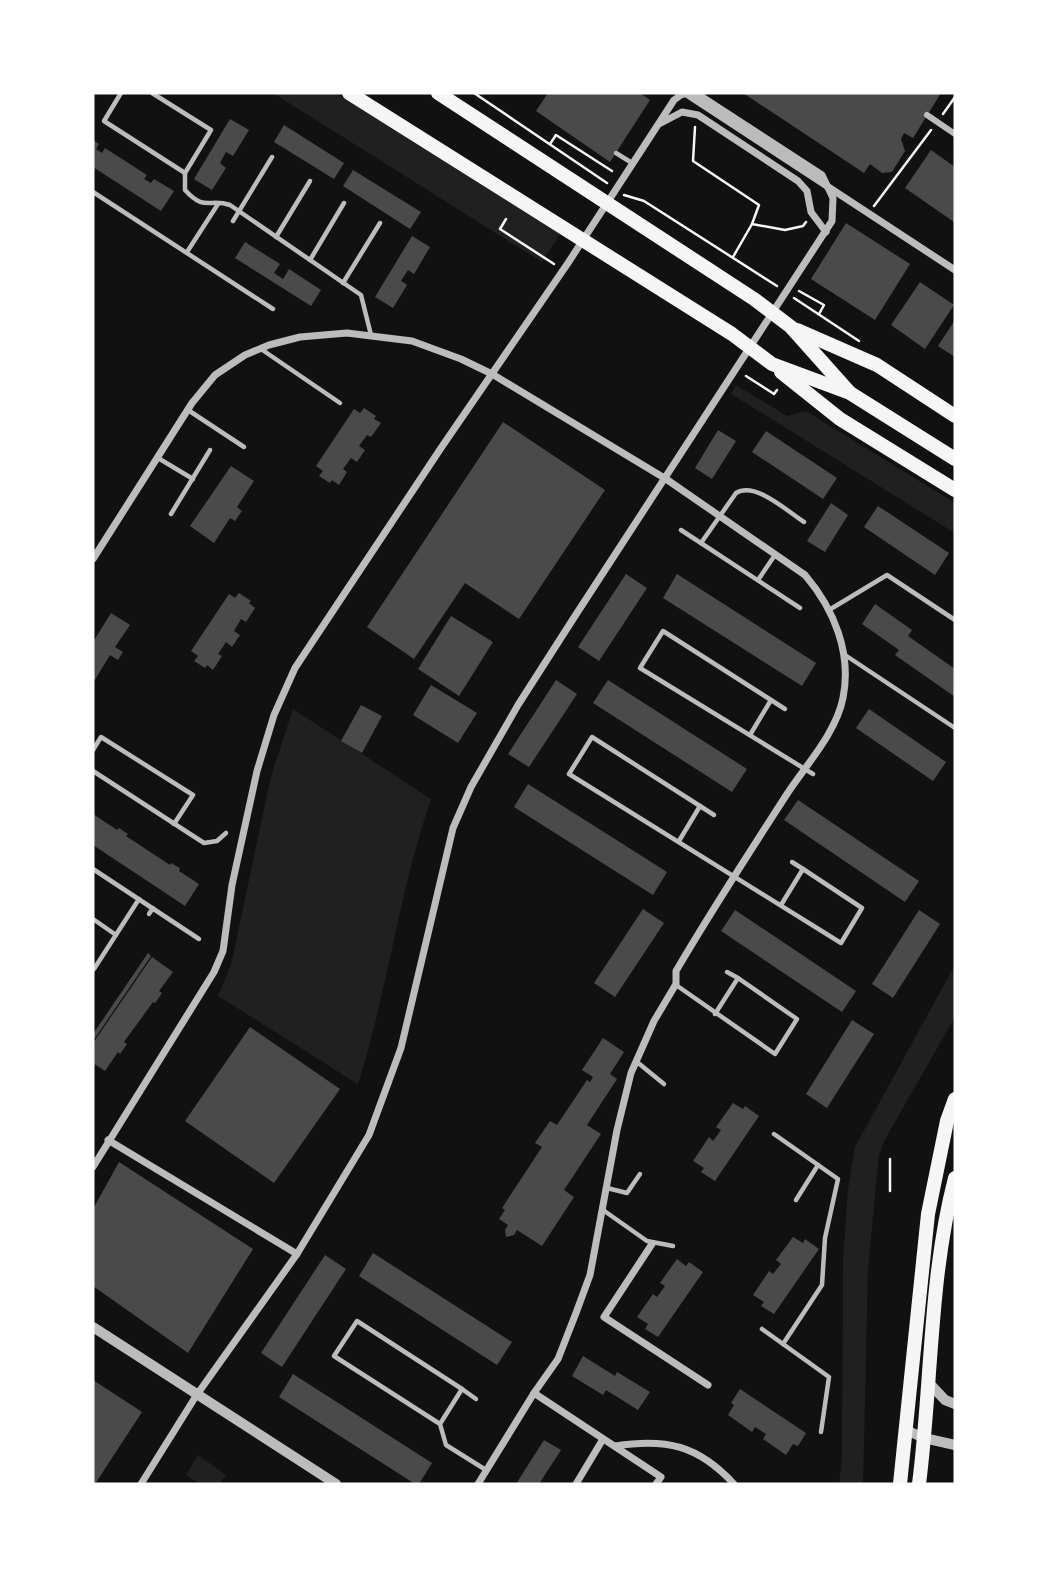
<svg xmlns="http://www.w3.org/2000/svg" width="1048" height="1577" font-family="'Archivo Narrow',sans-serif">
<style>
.green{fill:#202020}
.building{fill:#4a4a4a}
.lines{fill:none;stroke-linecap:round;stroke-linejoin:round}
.path{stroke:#f5f5f5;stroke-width:2.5}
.service{stroke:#bcbcbc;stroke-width:4.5}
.pedestrian{stroke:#bcbcbc;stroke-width:6}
.minor{stroke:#bcbcbc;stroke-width:7}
.tertiary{stroke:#bcbcbc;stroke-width:10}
.primary{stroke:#f5f5f5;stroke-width:14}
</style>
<rect width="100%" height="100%" fill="#111"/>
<g class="green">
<polygon points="273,93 336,93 560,234 542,262"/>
<polygon points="736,385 787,416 806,411 955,503 955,533 731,394"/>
<path d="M293 709 431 799C399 892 388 990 358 1084L218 996 231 965 271 776Z"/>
<polygon points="955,965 955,1017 884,1141 879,1155 868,1268 863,1484 839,1484 842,1456 843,1261 848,1189 855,1147"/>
<polygon points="198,1455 226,1475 219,1484 200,1484 186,1475"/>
</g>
<g class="building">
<polygon points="548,93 640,93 650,100 610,162 536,111"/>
<polygon points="743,93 941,93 913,138 904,133 901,139 905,151 892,172 882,173 870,164 864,173"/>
<polygon points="230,119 249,130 233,156 226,152 220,163 226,168 212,190 194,179"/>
<polygon points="284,125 344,163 334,179 274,142"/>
<polygon points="93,140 99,144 96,149 102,153 105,148 147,175 144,179 151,183 154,179 174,191 161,211 93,167"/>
<polygon points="931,150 955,167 954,222 905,188"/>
<polygon points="353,170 421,212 410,229 343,186"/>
<polygon points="846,223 910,264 875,320 811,279"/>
<polygon points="412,236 430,247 414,274 408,270 401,281 407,285 393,308 375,297"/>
<polygon points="245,242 280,264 274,273 283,279 289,269 321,290 311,306 235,258"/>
<polygon points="920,282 954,305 925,349 891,325"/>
<polygon points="955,320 955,357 938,346"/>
<polygon points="364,408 376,416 374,419 381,423 371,437 367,435 359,446 365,450 357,462 351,458 343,469 347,472 339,485 332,480 330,483 319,476 323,471 316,466 354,409 360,413"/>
<polygon points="503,422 605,490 519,619 465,583 414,659 367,627"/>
<polygon points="718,430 736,441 712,479 695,468"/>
<polygon points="766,431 837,478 823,499 752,452"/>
<polygon points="231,466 254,481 237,507 242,511 235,521 230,518 214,543 190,526"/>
<polygon points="831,503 848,515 825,552 807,541"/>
<polygon points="878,506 949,553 935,575 864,527"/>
<polygon points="626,574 647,588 599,661 578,647"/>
<polygon points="677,574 816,663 802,686 663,598"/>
<polygon points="239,593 251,601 249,603 255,608 246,622 241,619 234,631 240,635 232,647 226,642 218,654 222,656 213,670 207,665 205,668 194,661 198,656 191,651 229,594 235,598"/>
<polygon points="875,604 912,630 908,636 955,669 955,697 895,655 899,650 862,624"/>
<polygon points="111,613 130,625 115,647 123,652 118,660 110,655 93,683 93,642"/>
<polygon points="451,616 493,642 459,696 418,669"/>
<polygon points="556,680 577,694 529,767 508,754"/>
<polygon points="608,680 747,769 732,792 593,703"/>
<polygon points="431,685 477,713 458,743 413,715"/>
<polygon points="361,705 382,716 362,753 341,741"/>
<polygon points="869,709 946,762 933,781 856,728"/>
<polygon points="528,784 667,872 653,895 514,807"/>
<polygon points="798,800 919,881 905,902 784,820"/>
<polygon points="93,814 117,830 119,828 128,834 126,836 170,865 171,863 180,868 179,871 199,884 185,906 93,845"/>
<polygon points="643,909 664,923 615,997 594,983"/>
<polygon points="735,910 856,991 842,1012 721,931"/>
<polygon points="919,910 940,924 893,998 872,984"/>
<polygon points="148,953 151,956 93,1041 93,1034"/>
<polygon points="152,957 173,972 159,991 162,993 155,1003 153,1002 124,1042 127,1044 120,1054 118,1052 105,1071 93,1063 93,1043"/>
<polygon points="852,1020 874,1034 827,1108 806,1094"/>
<polygon points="250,1027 340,1089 274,1183 185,1121"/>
<polygon points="603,1038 624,1052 610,1074 617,1079 587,1125 601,1134 564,1190 574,1197 542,1246 517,1230 514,1235 506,1237 505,1230 508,1225 499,1219 505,1210 502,1208 542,1147 535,1143 550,1121 557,1125 587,1080 590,1082 593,1077 582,1070"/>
<polygon points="733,1103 743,1109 745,1106 759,1116 715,1181 701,1172 704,1168 693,1161 709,1137 713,1141 721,1130 716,1127"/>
<polygon points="119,1162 253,1249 188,1353 93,1286 93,1209"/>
<polygon points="793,1237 803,1243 805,1239 819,1249 774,1314 761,1306 764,1302 753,1295 769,1271 773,1274 781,1264 776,1260"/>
<polygon points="373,1253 512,1342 497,1365 359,1276"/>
<polygon points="325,1255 346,1269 282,1367 261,1353"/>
<polygon points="677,1259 686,1266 689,1262 703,1272 658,1337 645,1329 648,1324 637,1317 653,1294 657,1297 665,1286 660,1283"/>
<polygon points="583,1356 615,1376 617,1372 650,1392 638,1410 606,1390 603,1395 572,1376"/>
<polygon points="293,1374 432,1463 419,1484 415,1484 279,1397"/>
<polygon points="93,1380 142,1412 95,1484 93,1484"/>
<polygon points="740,1389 806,1433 798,1446 793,1444 786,1455 763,1439 766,1434 755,1427 752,1432 728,1415 734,1405 731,1403"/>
<polygon points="544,1440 561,1450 539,1484 516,1484"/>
</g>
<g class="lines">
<g class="path">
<polyline points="474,93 607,183"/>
<polyline points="943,114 955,97"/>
<polyline points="695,127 693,161 759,205 752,224 785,230 803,226 806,222"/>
<polyline points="550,144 556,135 612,171"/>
<polyline points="624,195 644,201 777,286"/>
<polyline points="874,206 931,130"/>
<polyline points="506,219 500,229 554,264"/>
<polyline points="733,257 752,224"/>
<polyline points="799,291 824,305 819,314"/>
<polyline points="794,298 859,341"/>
<polyline points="746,376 774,394 777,390"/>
<polyline points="890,1191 890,1159"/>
</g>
<g class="service">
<polyline points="121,93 104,121 185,173"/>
<path d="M152 93 211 130 185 173V190C205 212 209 198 230 205L361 295 371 335"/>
<polyline points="616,153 632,163"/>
<polyline points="93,192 273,309"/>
<polyline points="233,221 272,157"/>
<polyline points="276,237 310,181"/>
<polyline points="187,252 218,204"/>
<polyline points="310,260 344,203"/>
<polyline points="343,283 380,223"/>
<polyline points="261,349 340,403"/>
<polyline points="188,410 244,447"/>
<polyline points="158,458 193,479"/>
<polyline points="171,514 210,450"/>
<polyline points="681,530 800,608"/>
<path d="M701 543 736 493C755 481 787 511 804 522"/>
<polyline points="758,580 775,555"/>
<polyline points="829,610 887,575 955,620"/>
<polyline points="845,655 955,728"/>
<polyline points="771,700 785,709"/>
<polyline points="750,735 771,700 663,631 640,668 813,774"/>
<polyline points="93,750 101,737 193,795 174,824"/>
<polyline points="93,771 204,843 217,841 226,833"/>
<polyline points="700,806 714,815"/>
<polyline points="679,841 700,806 592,737 569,774 841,943 862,908 803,869 781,905"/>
<polyline points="792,862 803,869"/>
<polyline points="93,869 199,939"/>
<polyline points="149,914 153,908"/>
<polyline points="93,919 116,935"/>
<polyline points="93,968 94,969 139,899"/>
<polyline points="727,972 738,978"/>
<polyline points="676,985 775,1054 797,1019 738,978 715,1014"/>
<polyline points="637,1062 664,1084"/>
<polyline points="774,1134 838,1179 825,1238 822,1285 783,1344 829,1377 821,1432"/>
<polyline points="607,1188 627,1193 640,1174"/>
<polyline points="796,1200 818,1165"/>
<polyline points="603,1210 647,1241 673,1246"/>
<polyline points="762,1329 783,1344"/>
<polyline points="462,1389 476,1399"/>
<polyline points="440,1424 334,1356 357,1321 462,1389 440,1424 446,1445 486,1470"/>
</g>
<polyline class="pedestrian" points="927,115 955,134"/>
<g class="minor">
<polyline points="685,93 955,270"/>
<polyline points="661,123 682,112 698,115 798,181 807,191 811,212 826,232"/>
<path d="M93 559 192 403 215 375 245 355 269 345 300 337 347 333 412 341 461 359 492 374 666 479 805 575C834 609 852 653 843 698 836 733 806 765 787 794 749 853 711 911 676 971V984L654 1021 631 1073 617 1130 590 1275 576 1313 558 1359 534 1393 478 1484"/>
<polyline points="108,1140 297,1254"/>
<polyline points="93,1167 214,972 223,951 232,885 257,771 274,715 295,668 441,448 568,263 674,100 681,95 688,93"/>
<polyline points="652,1244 604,1317 708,1385"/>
<polyline points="534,1393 661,1477 656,1484"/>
<path d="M615 1446C666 1438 698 1445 734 1484"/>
<polyline points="141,1484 196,1396 297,1254 369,1135 401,1048 453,828 471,787 518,705 575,616 832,221 833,198 822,175 699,95 691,93"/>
<polyline points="576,1484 603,1439"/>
</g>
<g class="tertiary">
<polyline points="93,1327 336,1484"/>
<polyline points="930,1384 945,1400 955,1404"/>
<polyline points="906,1430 924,1438 955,1445"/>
</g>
<g class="primary">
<polyline points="349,93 732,334 772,364 850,393 955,459"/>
<polyline points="438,93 754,299 791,327 849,392"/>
<polyline points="797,330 877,365 955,416"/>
<polyline points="781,372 840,419 955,490"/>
<polyline points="900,1484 928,1214 947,1121 955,1099"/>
<path d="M919 1484C932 1383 929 1278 955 1178"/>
</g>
</g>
<rect width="1048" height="1577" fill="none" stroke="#ffffff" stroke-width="189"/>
</svg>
